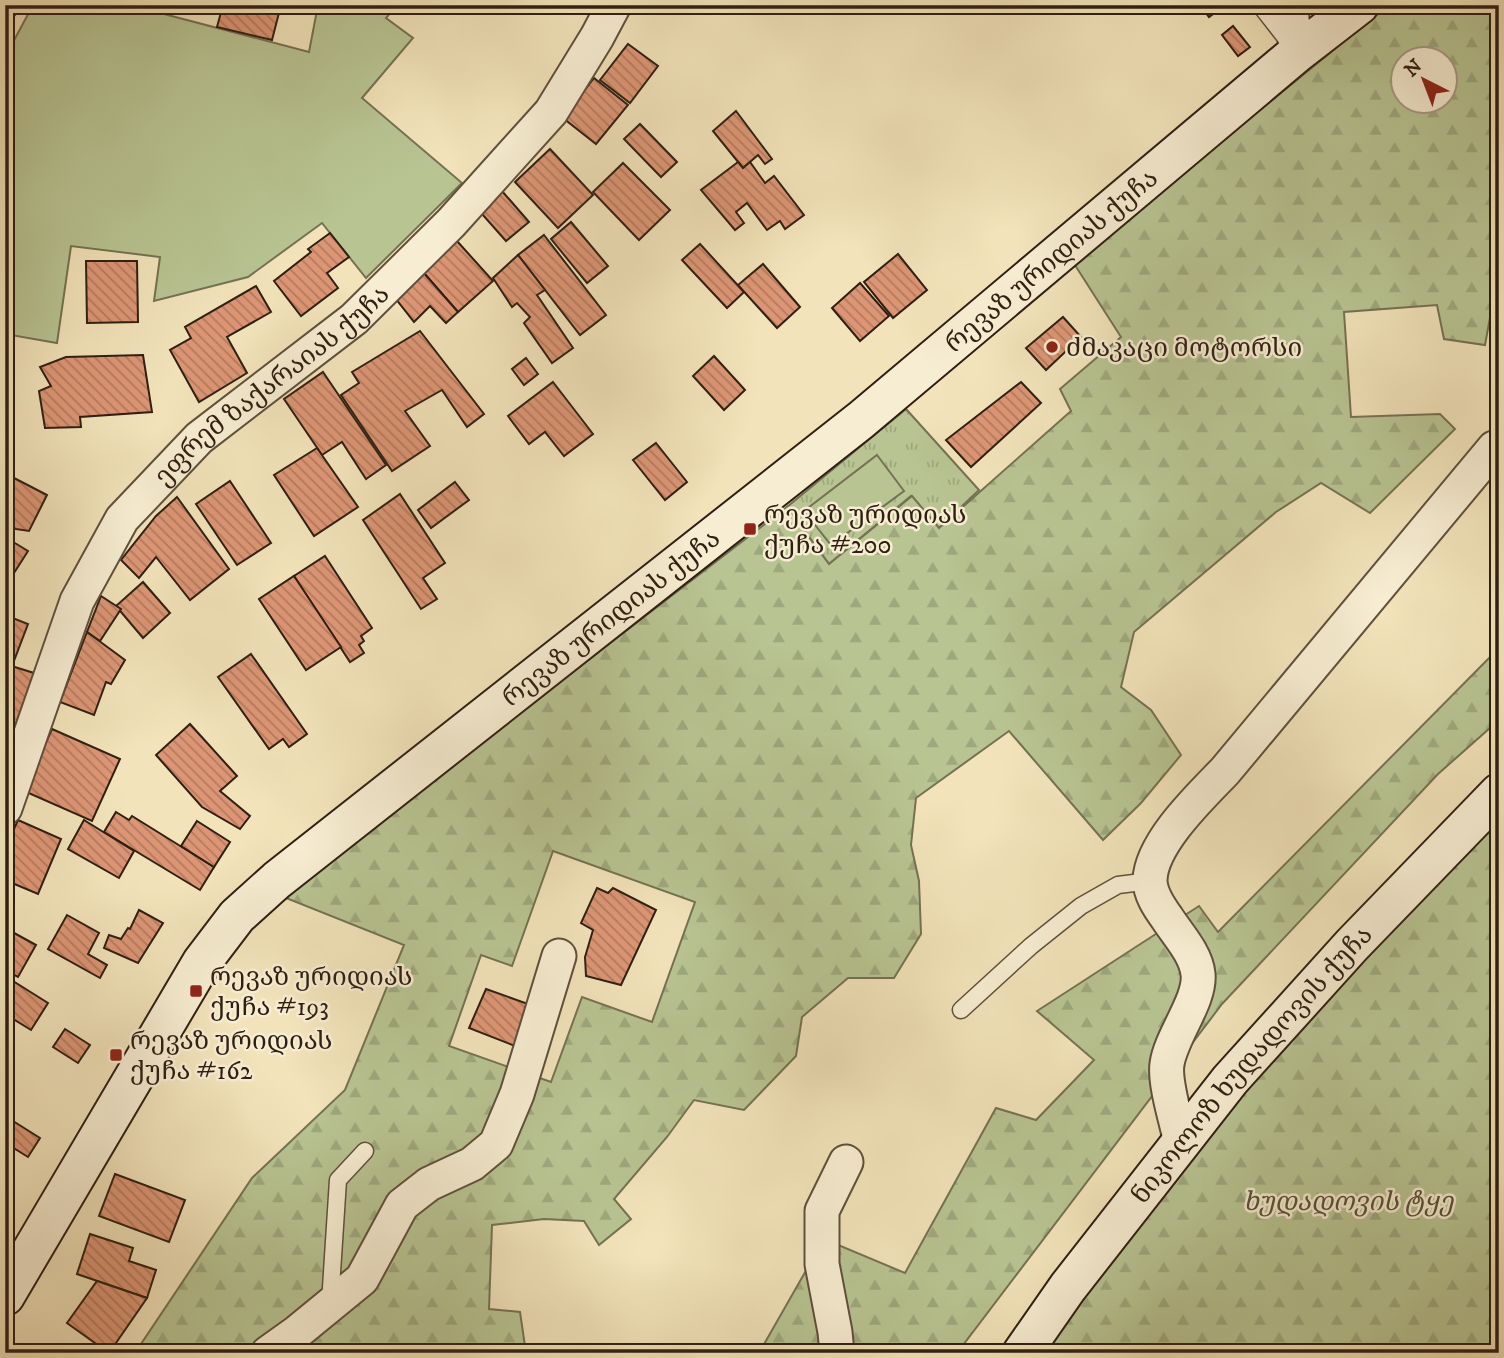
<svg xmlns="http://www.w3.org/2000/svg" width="1504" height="1358" font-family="'IM FELL DW Pica','Noto Serif Georgian',serif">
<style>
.grass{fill:url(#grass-tufts);stroke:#747252;stroke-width:2}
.forest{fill:url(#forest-firs);stroke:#747252;stroke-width:2;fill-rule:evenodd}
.garden{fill:#b8c492;stroke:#747252;stroke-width:2}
.building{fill:url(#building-back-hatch);stroke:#2f1f12;stroke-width:2}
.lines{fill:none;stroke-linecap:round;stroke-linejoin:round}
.lane-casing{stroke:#60503c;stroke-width:19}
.street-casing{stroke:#60503c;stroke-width:37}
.secondary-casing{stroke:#2f1f12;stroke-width:42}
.lane{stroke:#f7edd2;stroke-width:16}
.street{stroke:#f7edd2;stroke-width:33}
.secondary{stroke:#f7edd2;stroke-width:38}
.poi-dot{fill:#8f2418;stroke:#f7edd2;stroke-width:2.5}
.labels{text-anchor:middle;stroke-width:5;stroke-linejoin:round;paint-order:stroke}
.street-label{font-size:26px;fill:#2f1f12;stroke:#f7edd2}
.poi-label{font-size:26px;fill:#2f1f12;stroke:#f7edd2;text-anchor:start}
.park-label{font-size:26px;font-style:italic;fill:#585138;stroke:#f7edd2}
</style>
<defs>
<pattern id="grass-tufts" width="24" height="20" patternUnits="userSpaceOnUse" patternTransform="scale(1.75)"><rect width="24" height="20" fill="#b8c492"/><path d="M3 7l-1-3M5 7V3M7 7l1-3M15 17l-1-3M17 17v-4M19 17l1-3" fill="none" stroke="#9ea87d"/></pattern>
<pattern id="forest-firs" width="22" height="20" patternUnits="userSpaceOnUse" patternTransform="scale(1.75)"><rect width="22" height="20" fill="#b8c492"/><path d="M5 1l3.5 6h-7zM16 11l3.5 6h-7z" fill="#9ea87d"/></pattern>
<pattern id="building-back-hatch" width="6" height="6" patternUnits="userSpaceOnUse" patternTransform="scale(1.75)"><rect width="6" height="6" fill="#dd9675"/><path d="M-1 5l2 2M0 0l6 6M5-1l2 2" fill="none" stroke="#b47a5f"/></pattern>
</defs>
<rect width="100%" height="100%" fill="#f2e3ba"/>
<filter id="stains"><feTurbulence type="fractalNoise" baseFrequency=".00286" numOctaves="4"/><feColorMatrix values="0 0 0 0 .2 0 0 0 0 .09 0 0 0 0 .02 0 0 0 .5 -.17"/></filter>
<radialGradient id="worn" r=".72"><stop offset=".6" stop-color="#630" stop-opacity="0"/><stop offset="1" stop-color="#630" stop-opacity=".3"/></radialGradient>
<polygon class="grass" points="906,409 979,490 939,528 911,496 829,564 787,507"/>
<g class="forest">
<path d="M1389 5H1499V268L1485 345 1444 339 1437 305 1344 312 1351 417 1440 414 1455 429 1370 513 1321 483 1276 512 1134 632 1121 687 1151 710 1181 755 1141 803 1103 840 1009 731 916 798 911 845 919 881 921 934 894 978H848L802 1017 796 1056 744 1110 694 1100 667 1137 614 1199 631 1219 599 1245 584 1221 544 1219 492 1225 489 1309 520 1312 526 1353H138L137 1350 252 1178 345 1090 404 945 281 896 787 507 829 564 912 496 939 528 1071 411 1060 389 1121 337 1073 262ZM1402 60H1444V102H1402ZM553 851 695 902 652 1022 582 997 551 1082 449 1046 481 955 512 966Z"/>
<polygon points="1499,648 1499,720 1438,774 1222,1004 957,1353 759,1353 824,1239 905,1273 996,1108 1036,1120 1094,1060 1037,1011 1199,906 1218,932"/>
<polygon points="1499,795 1499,1353 1033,1353 1433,852"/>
</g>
<g class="garden">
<polygon points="33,5 167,5 164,14 309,52 318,5 397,5 386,18 413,38 362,98 462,183 366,278 322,223 248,277 154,301 160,257 71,246 57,343 5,334 5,57"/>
<polygon points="877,455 904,491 831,545 804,511"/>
</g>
<g class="building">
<polygon points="5,5 21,5 5,31"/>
<polygon points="223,5 281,5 272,40 217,27"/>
<polygon points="1200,5 1225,5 1209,17"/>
<polygon points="1233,26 1250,47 1238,56 1222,35"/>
<polygon points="628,44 658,66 630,103 600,80"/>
<polygon points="594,78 628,105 596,144 563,118"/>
<polygon points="736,111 772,159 765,164 758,155 743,168 713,131"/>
<polygon points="640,124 677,162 661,177 624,139"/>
<polygon points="550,149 593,195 558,228 515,182"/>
<polygon points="738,162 743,168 750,162 765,183 774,176 804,215 785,229 780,221 767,230 747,203 736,212 744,223 735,230 701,190"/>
<polygon points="623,163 670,210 639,240 593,192"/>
<polygon points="502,191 529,222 506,241 482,214"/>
<polygon points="571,222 608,266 587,283 551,239"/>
<polygon points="330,233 349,257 327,273 338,288 301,316 274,281 311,252 308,249"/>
<polygon points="544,235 606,315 580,335 518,255"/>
<polygon points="457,241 493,281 458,312 423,272"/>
<polygon points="700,244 744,292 727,308 682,260"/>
<polygon points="898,254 927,290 893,318 864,282"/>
<polygon points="518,255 545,290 537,295 573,348 552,363 524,323 530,317 517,303 512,307 493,278"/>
<polygon points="86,261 137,261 138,322 87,323"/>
<polygon points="763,264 800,307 777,328 738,285"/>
<polygon points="423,272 458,312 446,323 430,306 414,322 396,299"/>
<polygon points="860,283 889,316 860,341 832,308"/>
<polygon points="256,286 271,312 227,337 247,373 199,402 170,350 191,338 185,327"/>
<polygon points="1063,317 1081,337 1046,370 1026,348"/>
<polygon points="420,331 484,414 467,427 442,390 405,411 430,446 392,471 341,395 359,383 352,372"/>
<polygon points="143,355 152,412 80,417 81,427 45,428 39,391 51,386 40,367 66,357"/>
<polygon points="714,356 745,390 724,410 693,376"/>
<polygon points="526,358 538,374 524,385 512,369"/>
<polygon points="323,372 386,465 366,479 342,442 322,455 284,399"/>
<polygon points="553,382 593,434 564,456 545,432 529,444 508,416"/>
<polygon points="1021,382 1041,403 971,467 946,440"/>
<polygon points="656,443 687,482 665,500 633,460"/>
<polygon points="317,448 358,507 314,536 274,475"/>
<polygon points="14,478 47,495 29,531 16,529 5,524 5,494"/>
<polygon points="230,481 271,543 237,565 196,504"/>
<polygon points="455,482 469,500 431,528 418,510"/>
<polygon points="400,494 445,563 423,578 437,599 421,609 363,520"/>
<polygon points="177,497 229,569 190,600 156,557 139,578 121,560 156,516"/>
<polygon points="5,537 28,551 5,587"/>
<polygon points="325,556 372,628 361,636 364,641 359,645 364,653 350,662 294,576"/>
<polygon points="294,576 341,647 306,670 259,599"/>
<polygon points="143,582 170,613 143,638 116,606"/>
<polygon points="101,596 121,609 100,641 87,632"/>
<polygon points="5,615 28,624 12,666 5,664"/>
<polygon points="87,632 125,660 111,684 106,682 94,715 60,702"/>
<polygon points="251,654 307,734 289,747 283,739 269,749 218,677"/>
<polygon points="5,664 34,673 12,735 5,733"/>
<polygon points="190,724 237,776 220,791 250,816 240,829 202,807 156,755"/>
<polygon points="52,729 120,759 92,821 24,791"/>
<polygon points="116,812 129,820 132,816 214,867 200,890 104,832"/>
<polygon points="18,820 61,839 38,894 5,880 5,849"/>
<polygon points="84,820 134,851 119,878 68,849"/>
<polygon points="197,821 230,842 214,867 181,846"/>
<polygon points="597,888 608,893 613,888 656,910 621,985 586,976 585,957 593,930 581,923"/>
<polygon points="139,910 163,923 138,963 104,948 109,935 121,939 128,928 130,929"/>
<polygon points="67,915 99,933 88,954 107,965 100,978 48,949"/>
<polygon points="5,928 36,945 18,977 5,970"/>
<polygon points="5,976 48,1003 31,1030 5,1014"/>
<polygon points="486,989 531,1005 515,1046 469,1028"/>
<polygon points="65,1029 90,1045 78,1063 53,1047"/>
<polygon points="5,1116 40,1138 28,1157 7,1144 5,1145"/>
<polygon points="115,1174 185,1200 169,1242 99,1216"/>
<polygon points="90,1234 133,1248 129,1261 156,1270 147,1298 77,1274"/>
<polygon points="97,1281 147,1298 109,1353 67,1323"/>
</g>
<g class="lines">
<defs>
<g id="lane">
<polyline points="1260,5 1289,42"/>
<polyline points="961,1010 1031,946 1081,906 1118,885 1150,881"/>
<polyline points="330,1303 338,1180 365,1151"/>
</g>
<g id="street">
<polyline points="1293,5 1291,12 1297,53"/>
<path id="s1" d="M5 808 77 601 122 519 199 438 354 319 451 223 551 112 597 37 614 5"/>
<path d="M1181 1143C1177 1123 1164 1083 1167 1064 1171 1036 1201 1000 1198 974 1196 954 1178 935 1167 918 1159 907 1150 894 1150 880 1151 843 1201 796 1225 771L1494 448"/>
<polyline points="268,1353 296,1333 362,1279 402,1205 429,1184 472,1164 496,1144 517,1094 559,956"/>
<polyline points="837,1353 835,1332 822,1264 822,1211 846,1162"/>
</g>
<g id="secondary">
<path id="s2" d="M5 1296 202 962 237 916 277 880 861 420 1297 53 1359 5"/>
<path id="s3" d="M1022 1353 1068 1287 1230 1080 1352 945 1499 793"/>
</g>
</defs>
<use href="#lane" class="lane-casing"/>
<use href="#street" class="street-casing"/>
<use href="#secondary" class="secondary-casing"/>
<use href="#lane" class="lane"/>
<use href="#street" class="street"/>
<use href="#secondary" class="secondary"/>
</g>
<g class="poi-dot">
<circle cx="1052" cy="347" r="7"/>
<rect x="743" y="522" width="14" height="14" rx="3.5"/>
<rect x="189" y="984" width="14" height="14" rx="3.5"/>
<rect x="109" y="1048" width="14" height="14" rx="3.5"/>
</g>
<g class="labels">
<g class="street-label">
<text dy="9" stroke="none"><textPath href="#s2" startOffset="1491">რევაზ ურიდიას ქუჩა</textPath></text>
<text dy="9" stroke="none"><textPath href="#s1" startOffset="514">ეფრემ ზაქარაიას ქუჩა</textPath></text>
<text dy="9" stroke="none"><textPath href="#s2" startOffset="924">რევაზ ურიდიას ქუჩა</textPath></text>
<text dy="9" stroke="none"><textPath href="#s3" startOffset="369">ნიკოლოზ ხუდადოვის ქუჩა</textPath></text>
</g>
<g class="poi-label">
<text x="1066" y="356">ძმაკაცი მოტორსი</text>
<text x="764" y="523">რევაზ ურიდიას<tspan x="764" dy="30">ქუჩა #200</tspan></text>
<text x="210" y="985">რევაზ ურიდიას<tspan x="210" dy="30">ქუჩა #193</tspan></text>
<text x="130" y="1049">რევაზ ურიდიას<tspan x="130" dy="30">ქუჩა #162</tspan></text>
</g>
<g class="park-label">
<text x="1348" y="1210">ხუდადოვის ტყე</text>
</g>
</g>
<rect width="1504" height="1358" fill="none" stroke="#f2e3ba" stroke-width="28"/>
<rect x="7" y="7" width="1490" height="1344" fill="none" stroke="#2f1f12" stroke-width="3.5"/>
<rect x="14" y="14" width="1476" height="1330" fill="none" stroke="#2f1f12" stroke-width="2"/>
<g transform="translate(1424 80) rotate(318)"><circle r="33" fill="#f7edd2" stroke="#a79b85" stroke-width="2"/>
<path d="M0-5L12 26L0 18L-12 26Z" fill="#8f2418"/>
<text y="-10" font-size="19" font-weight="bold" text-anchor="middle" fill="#2f1f12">N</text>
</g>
<rect width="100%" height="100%" filter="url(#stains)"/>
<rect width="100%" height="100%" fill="url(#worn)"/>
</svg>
